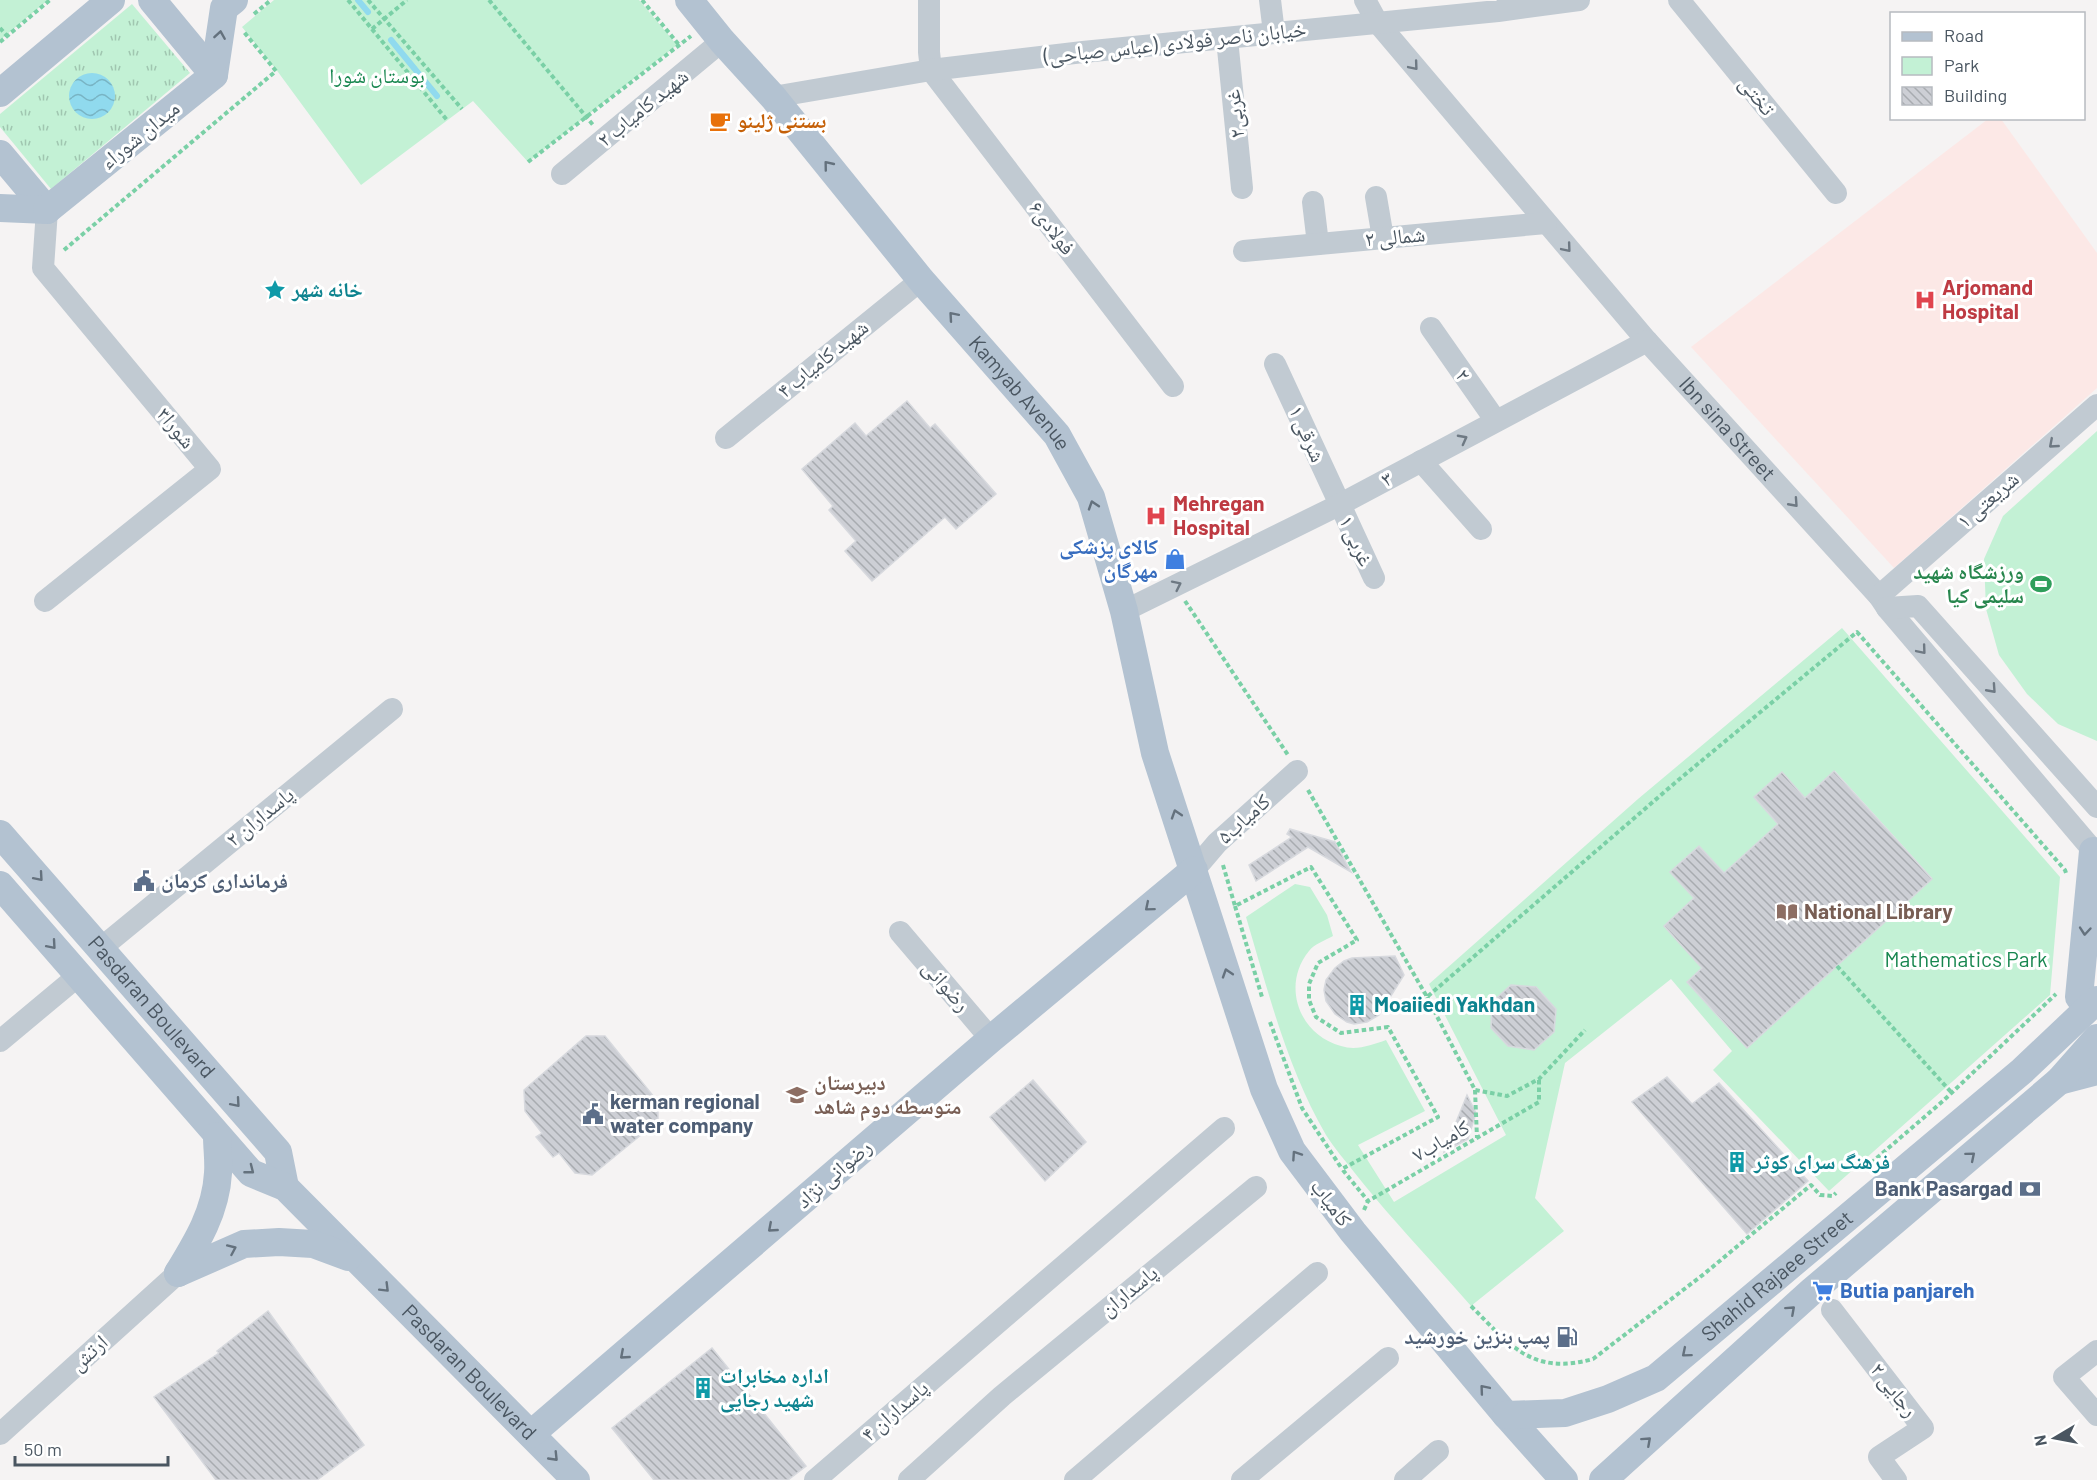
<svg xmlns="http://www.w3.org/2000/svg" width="2097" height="1480" font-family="Barlow,'Noto Naskh Arabic',sans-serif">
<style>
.medical{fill:#fce8e6}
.grass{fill:url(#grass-tufts)}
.green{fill:#c3f1d5;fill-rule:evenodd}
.water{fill:url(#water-waves)}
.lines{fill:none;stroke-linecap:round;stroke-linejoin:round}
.stream{stroke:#90daee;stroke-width:6}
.building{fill:url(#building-back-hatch);stroke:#d7d9de;stroke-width:1.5}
.path{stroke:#7ad0a6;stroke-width:4;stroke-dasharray:4.5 3;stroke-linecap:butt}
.minor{stroke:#c1cad2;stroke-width:22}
.major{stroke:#b3c2d1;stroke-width:28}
.oneway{stroke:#64717d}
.oneway2{stroke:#6e7983}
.labels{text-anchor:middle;stroke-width:6;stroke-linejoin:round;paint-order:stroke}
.street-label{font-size:21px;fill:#4a5661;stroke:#fff}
.park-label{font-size:21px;fill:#17864f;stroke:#fff}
.food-label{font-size:21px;font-weight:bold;fill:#c56008;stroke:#fff;text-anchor:start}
.health-label{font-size:21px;font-weight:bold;fill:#be3a42;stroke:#fff;text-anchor:start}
.culture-label{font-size:21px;font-weight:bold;fill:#0d838f;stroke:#fff;text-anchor:start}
.shop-label{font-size:21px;font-weight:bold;fill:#366cbe;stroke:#fff;text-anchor:end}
.leisure-label{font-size:21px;font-weight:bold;fill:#27864d;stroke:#fff;text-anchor:end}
.service-label{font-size:21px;font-weight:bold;fill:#4e5e75;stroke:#fff;text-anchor:start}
.education-label{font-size:21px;font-weight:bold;fill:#785e54;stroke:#fff;text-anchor:start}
</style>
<defs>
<pattern id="grass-tufts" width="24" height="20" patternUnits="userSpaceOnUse" patternTransform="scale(1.5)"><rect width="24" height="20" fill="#c3f1d5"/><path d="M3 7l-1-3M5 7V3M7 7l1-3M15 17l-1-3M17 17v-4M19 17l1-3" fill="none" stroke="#a0c6b0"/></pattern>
<pattern id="water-waves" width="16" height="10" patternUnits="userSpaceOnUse" patternTransform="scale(1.5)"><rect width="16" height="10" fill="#90daee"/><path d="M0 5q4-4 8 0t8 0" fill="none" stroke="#78b4c4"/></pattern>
<pattern id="building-back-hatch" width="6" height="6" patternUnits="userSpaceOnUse" patternTransform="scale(1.5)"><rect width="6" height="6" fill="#cdcfd5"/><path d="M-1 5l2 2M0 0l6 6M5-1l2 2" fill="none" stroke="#a8abb0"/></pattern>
</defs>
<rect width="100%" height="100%" fill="#f5f3f3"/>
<polygon class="medical" points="1988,119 2001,119 2097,253 2097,388 1894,568 1691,347"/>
<polygon class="grass" points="132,4 190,73 51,189 0,127 0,114"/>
<g class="green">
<polygon points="0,0 48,0 0,40"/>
<polygon points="274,0 639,0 677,45 528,162 473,101 361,185 278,72 242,27"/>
<polygon points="2097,431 2097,741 2058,724 2027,694 1999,655 1986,609 1984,559 2003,516"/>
<path d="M1842 628 2060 877 2050 995 1829 1191 1713 1070 1732 1051 1671 979 1565 1063 1535 1198 1564 1231 1471 1306C1432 1261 1391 1219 1354 1172 1345 1160 1334 1148 1326 1135 1287 1068 1268 991 1246 917L1295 884 1310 887 1327 915 1333 936C1326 940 1314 944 1309 951 1281 985 1299 1035 1341 1046 1356 1051 1372 1045 1386 1040L1425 1111 1358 1145 1394 1202 1506 1135 1429 984 1638 799ZM1835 771 1932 878 1747 1048 1687 982 1702 968 1664 926 1694 898 1671 872 1724 873 1778 824 1754 797 1782 772 1805 798Z"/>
</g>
<circle class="water" cx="92" cy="96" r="23"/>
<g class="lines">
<g class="stream">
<polyline points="358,0 368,12"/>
<polyline points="391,40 437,96"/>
</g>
</g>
<g class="building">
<polygon points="907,401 930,428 935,424 996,494 956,529 945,517 872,581 845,551 856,541 829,510 833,506 802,469 855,423 866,436"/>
<polygon points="1834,771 1932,879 1747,1048 1687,982 1702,968 1664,926 1694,898 1670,872 1699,846 1724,873 1778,824 1754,797 1782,772 1805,798"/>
<polygon points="1290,829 1335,842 1351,872 1308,847 1256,881 1249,865 1292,837 1287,834"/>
<polygon points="1395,956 1404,975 1379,1015 1367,1022 1354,1024 1347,1022 1335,1014 1326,1001 1324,990 1326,980 1335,968 1344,961 1352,958"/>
<polygon points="1511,985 1536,987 1556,1009 1554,1032 1534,1050 1508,1046 1491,1028 1492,1002"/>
<polygon points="586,1036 605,1036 658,1102 658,1121 592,1175 575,1173 559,1153 553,1157 536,1137 542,1133 525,1111 524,1090"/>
<polygon points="1667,1077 1692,1104 1719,1083 1808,1181 1747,1234 1632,1102"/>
<polygon points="1033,1080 1086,1142 1045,1181 990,1117"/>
<polygon points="1467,1095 1476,1113 1468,1139 1444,1152"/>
<polygon points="268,1311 364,1445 317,1480 216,1480 154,1397 219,1353 217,1351"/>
<polygon points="712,1348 806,1466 788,1480 654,1480 612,1428"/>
</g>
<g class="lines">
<g class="path">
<polyline points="348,0 447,120"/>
<polyline points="368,0 462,109"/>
<polyline points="489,0 593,125"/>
<polyline points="642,0 680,46"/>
<polyline points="254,14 271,0"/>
<polyline points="0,28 7,36"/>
<polyline points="372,29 407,0"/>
<polyline points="0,42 50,0"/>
<polyline points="528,162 691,36"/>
<polyline points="64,250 276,71 244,32"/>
<polyline points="1185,601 1288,755"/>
<polyline points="1308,790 1427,997 1676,782 1857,632 2065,870 2066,873"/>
<polyline points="1223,865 1235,906 1311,867 1357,940 1318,963 1309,984 1309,1000 1316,1017 1341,1033 1388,1027 1438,1117 1342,1169 1368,1201"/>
<polyline points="1235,906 1262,997"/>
<polyline points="1837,966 1951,1092"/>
<polyline points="1427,997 1475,1090 1507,1096 1539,1079 1585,1030"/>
<polyline points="1270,1022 1302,1108 1342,1169"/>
<polyline points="1475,1090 1477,1138"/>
<polyline points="1871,1163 1943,1101 2056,994"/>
<polyline points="1364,1210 1368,1201 1539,1102 1539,1079"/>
<path d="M1471 1306C1510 1345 1532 1376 1593 1359L1704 1274 1811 1185 1820 1195 1833 1196 1836 1193"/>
</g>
<g class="minor">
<polyline points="929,0 929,52 931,70 1173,386"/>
<polyline points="1270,0 1274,33"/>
<path id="s1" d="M1365 0 1377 22 1647 341 1879 596 1887 608 2097 855"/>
<polyline points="1679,0 1836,193"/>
<polyline points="1227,39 1242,188"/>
<polyline points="773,97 931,70 1083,52 1498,11 1579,0"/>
<polyline points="562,174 722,41"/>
<polyline points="1376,197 1383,238"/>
<polyline points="1313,202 1318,244"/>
<polyline points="1244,251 1546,223"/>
<polyline points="1431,328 1496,421"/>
<polyline points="1275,364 1374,578"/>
<polyline points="726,438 921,280"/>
<polyline points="1421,461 1481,529"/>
<polyline points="1879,596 2097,405"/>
<polyline points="45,601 210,469 43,268 47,210"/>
<polyline points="1887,608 1918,606 2097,807"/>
<polyline points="1124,611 1339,505 1647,341"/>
<polyline points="1194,870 1217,843 1297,771"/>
<polyline points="900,932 991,1039"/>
<polyline points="101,948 392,709"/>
<polyline points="0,1041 78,976"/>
<polyline points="1832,1310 1923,1428 1879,1457 1896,1480"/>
<polyline points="2097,1351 2064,1377 2097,1415"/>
<polyline points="0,1434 178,1273"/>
<polyline points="815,1480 1224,1128"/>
<polyline points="909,1480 1002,1396 1256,1187"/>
<polyline points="1075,1480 1317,1273"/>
<polyline points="1242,1480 1388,1358"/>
<polyline points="1405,1480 1438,1451"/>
</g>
<g class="major">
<path id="s2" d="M689 0 722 41 773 97 921 280 1057 435 1091 497 1124 611 1155 753 1264 1089 1292 1151 1353 1232 1506 1415 1564 1480"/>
<polyline points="214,75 224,8 234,0"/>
<polyline points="0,93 111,0"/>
<polyline points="0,154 47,210"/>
<polyline points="0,208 47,210"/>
<polyline points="47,210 214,75 152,0"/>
<path id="s3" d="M0 834 278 1152 285 1187"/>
<path id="s4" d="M0 885 251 1173 285 1187 576 1480"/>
<polyline points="2079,997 2093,851"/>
<polyline points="2059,1081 2097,1071"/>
<polyline points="178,1273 244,1244 279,1242 313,1244 348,1257"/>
<path d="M178 1273C197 1242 216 1211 218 1173 219 1161 217 1148 217 1136"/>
<path id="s5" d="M1506 1415 1565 1413 1608 1399 1656 1378 2022 1071 2097 1000"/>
<polyline points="531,1434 991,1039 1194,870"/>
<polyline points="1603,1480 1812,1291 2059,1081 2097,1038"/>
</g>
</g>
<defs><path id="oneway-chevron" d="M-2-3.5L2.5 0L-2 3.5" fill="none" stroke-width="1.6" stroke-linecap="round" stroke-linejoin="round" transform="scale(1.5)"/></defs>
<g class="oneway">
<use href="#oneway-chevron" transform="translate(220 35) rotate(-81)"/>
<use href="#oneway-chevron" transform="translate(828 165) rotate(-129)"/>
<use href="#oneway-chevron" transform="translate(953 316) rotate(-131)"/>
<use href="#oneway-chevron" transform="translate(1093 505) rotate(-108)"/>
<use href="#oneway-chevron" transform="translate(1176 814) rotate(-108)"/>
<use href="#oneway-chevron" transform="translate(39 877) rotate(49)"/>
<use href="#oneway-chevron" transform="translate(1149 907) rotate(140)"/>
<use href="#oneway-chevron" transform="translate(2085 931) rotate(95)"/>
<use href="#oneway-chevron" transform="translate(52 945) rotate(49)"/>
<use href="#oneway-chevron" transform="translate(1227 973) rotate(-108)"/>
<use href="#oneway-chevron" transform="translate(236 1103) rotate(49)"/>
<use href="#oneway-chevron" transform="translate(1296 1155) rotate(-124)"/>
<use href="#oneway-chevron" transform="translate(1971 1156) rotate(-40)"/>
<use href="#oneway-chevron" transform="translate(250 1170) rotate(38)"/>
<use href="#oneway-chevron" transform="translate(772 1228) rotate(139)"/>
<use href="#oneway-chevron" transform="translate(232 1249) rotate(-24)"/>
<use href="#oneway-chevron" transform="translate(385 1288) rotate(45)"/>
<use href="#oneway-chevron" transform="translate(1791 1310) rotate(-42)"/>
<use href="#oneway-chevron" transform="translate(1686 1353) rotate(140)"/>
<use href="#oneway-chevron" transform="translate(624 1355) rotate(139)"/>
<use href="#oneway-chevron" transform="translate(1484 1389) rotate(-130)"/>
<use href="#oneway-chevron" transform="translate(1647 1441) rotate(-42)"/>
<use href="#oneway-chevron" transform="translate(554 1457) rotate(46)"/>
</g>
<g class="oneway2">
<use href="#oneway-chevron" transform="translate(1414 66) rotate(50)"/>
<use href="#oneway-chevron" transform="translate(1567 248) rotate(50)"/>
<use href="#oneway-chevron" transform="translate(1463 439) rotate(-28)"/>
<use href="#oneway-chevron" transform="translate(2053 444) rotate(139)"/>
<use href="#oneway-chevron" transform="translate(1794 503) rotate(48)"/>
<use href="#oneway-chevron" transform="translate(1177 585) rotate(-26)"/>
<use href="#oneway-chevron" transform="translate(1922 650) rotate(50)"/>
<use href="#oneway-chevron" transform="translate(1992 689) rotate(48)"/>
</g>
<defs>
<symbol id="cafe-bare" viewBox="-9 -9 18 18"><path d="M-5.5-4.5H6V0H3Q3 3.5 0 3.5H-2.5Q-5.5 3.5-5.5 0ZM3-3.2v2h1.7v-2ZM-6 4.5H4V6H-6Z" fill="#e8710a" stroke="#fff" stroke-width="2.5" paint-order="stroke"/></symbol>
<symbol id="sight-bare" viewBox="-9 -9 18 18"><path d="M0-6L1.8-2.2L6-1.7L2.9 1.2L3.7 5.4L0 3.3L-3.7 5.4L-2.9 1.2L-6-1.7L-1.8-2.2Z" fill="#0f9aa8" stroke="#fff" stroke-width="2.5" paint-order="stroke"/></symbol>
<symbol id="hospital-bare" viewBox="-9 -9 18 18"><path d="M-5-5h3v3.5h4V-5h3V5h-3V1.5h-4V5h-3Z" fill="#e0444e" stroke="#fff" stroke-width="2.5" paint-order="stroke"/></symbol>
<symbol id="shop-bare" viewBox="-9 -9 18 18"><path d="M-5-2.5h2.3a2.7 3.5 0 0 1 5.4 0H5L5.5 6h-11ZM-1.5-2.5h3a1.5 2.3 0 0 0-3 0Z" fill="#3f7fe0" stroke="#fff" stroke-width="2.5" paint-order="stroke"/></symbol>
<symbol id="stadium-bare" viewBox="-9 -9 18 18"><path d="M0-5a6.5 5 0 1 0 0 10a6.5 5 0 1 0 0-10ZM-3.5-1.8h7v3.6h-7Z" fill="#2e9e5b" stroke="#fff" stroke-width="2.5" paint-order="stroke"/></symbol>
<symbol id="civic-bare" viewBox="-9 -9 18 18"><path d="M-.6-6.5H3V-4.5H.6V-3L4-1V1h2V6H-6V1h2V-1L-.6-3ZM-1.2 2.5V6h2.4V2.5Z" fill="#5c6f8a" stroke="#fff" stroke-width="2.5" paint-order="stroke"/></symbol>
<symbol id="library-bare" viewBox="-9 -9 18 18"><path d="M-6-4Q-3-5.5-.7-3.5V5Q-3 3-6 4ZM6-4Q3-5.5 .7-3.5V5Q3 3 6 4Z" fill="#8d6e63" stroke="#fff" stroke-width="2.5" paint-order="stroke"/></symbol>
<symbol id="building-bare" viewBox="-9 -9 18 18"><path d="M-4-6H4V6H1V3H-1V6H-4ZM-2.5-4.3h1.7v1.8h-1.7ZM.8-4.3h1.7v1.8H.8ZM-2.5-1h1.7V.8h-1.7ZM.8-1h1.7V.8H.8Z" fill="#0f9aa8" stroke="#fff" stroke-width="2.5" paint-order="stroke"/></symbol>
<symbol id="school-bare" viewBox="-9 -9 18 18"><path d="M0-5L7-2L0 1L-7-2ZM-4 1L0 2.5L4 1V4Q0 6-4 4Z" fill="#8d6e63" stroke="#fff" stroke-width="2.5" paint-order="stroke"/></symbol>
<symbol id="bank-bare" viewBox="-9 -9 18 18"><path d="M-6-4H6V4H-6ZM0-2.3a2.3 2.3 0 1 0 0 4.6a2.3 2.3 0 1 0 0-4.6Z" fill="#5c6f8a" stroke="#fff" stroke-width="2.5" paint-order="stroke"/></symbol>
<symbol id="supermarket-bare" viewBox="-9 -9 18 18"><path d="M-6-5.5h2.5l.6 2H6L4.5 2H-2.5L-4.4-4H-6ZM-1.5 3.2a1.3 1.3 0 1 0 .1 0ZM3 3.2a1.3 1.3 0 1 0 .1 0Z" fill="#3f7fe0" stroke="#fff" stroke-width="2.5" paint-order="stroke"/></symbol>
<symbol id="fuel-bare" viewBox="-9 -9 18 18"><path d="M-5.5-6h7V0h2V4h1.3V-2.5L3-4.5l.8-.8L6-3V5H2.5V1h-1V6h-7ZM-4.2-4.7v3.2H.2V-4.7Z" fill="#5c6f8a" stroke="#fff" stroke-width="2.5" paint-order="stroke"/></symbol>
</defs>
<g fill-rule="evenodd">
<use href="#cafe-bare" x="705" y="106" width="30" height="30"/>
<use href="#sight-bare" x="260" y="275" width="30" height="30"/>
<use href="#hospital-bare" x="1910" y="285" width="30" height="30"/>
<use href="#hospital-bare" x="1141" y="501" width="30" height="30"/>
<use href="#shop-bare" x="1160" y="544" width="30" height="30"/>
<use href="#stadium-bare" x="2026" y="569" width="30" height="30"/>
<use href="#civic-bare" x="129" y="866" width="30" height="30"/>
<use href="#library-bare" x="1772" y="897" width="30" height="30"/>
<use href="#building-bare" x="1342" y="990" width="30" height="30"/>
<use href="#school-bare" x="782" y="1080" width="30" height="30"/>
<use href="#civic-bare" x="578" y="1099" width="30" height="30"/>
<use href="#building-bare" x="1722" y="1147" width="30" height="30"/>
<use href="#bank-bare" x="2015" y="1174" width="30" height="30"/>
<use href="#supermarket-bare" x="1808" y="1276" width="30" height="30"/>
<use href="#fuel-bare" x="1552" y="1322" width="30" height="30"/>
<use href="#building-bare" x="688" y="1373" width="30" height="30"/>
</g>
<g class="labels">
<g class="street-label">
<text transform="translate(1175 43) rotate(-6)" y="7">خیابان ناصر فولادی (عباس صباحی)</text>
<text transform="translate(1757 96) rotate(51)" y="7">تختی</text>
<text transform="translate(643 108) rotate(-39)" y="7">شهید کامیاب ۲</text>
<text transform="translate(1235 114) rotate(-96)" y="7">غربی۲</text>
<text transform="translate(140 135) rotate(-39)" y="7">میدان شوراء</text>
<text transform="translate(1052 228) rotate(53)" y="7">فولادی۶</text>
<text transform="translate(1395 237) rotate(-5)" y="7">۲ شمالی</text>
<text transform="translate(823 359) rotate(-39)" y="7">شهید کامیاب ۴</text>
<text transform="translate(1463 375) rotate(55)" y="7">۲</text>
<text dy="7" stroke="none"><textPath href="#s2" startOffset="514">Kamyab Avenue</textPath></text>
<text transform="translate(176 428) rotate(50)" y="7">شورا۳</text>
<text dy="7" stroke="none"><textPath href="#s1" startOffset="562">Ibn sina Street</textPath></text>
<text transform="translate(1307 434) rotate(66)" y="7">۱ شرقی</text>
<text transform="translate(1387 479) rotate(-28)" y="7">۳</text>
<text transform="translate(1988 500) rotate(-41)" y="7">شریعتی ۱</text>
<text transform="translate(1356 541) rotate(65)" y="7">۱ غربی</text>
<text transform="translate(260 817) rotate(-39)" y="7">پاسداران ۲</text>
<text transform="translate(1244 819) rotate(-42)" y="7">کامیاب۵</text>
<text transform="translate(946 986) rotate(49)" y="7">رضوانی</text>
<text dy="7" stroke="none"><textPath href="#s3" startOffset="230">Pasdaran Boulevard</textPath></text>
<text transform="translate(1441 1141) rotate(-30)" y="7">کامیاب۷</text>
<text transform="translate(834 1174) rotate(-41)" y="7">رضوانی نژاد</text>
<text transform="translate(1331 1203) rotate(53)" y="7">کامیاب</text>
<text dy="7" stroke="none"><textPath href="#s5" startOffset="315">Shahid Rajaee Street</textPath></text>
<text transform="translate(1129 1291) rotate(-39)" y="7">پاسداران</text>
<text transform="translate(89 1353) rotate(-42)" y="7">ارتش</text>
<text dy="7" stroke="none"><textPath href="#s4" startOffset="680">Pasdaran Boulevard</textPath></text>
<text transform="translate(1894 1390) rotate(52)" y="7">رجایی ۲</text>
<text transform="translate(895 1411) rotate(-41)" y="7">پاسداران ۴</text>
</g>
<g class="park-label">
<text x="377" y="83">بوستان شورا</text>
<text x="1966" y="967">Mathematics Park</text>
</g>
<g class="food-label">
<text x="737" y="128">بستنی ژلینو</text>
</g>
<g class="health-label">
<text x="1942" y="295">Arjomand<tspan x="1942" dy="24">Hospital</tspan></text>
<text x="1173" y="511">Mehregan<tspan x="1173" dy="24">Hospital</tspan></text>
</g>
<g class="culture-label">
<text x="292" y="297">خانه شهر</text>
<text x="1374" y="1012">Moaiiedi Yakhdan</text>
<text x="1754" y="1169">فرهنگ سرای کوثر</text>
<text x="720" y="1383">اداره مخابرات<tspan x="720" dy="24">شهید رجایی</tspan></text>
</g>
<g class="shop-label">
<text x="1158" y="554">کالای پزشکی<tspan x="1158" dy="24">مهرگان</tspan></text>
<text x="1840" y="1298" text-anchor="start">Butia panjareh</text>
</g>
<g class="leisure-label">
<text x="2024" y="579">ورزشگاه شهید<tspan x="2024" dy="24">سلیمی کیا</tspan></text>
</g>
<g class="service-label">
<text x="161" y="888">فرمانداری کرمان</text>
<text x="610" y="1109">kerman regional<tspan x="610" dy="24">water company</tspan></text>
<text x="2013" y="1196" text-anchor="end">Bank Pasargad</text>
<text x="1550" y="1344" text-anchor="end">پمپ بنزین خورشید</text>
</g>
<g class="education-label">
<text x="1804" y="919">National Library</text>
<text x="814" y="1090">دبیرستان<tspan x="814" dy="24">متوسطه دوم شاهد</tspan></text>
</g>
</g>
<rect x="1890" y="12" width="195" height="108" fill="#ffffff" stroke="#b7bbc0" stroke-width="1.5"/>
<rect x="1902" y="32" width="30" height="9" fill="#b3c2d1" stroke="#b7bbc0" stroke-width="1.5"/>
<text x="1944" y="42" font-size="18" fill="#4a5661">Road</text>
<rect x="1902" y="57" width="30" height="18" fill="#c3f1d5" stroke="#b7bbc0" stroke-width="1.5"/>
<text x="1944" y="72" font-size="18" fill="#4a5661">Park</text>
<rect x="1902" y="87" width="30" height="18" fill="url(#building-back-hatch)" stroke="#b7bbc0" stroke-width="1.5"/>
<text x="1944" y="102" font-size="18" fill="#4a5661">Building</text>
<g transform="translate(2055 1438) rotate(260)" stroke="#ffffff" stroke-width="4.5" paint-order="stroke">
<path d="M0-4.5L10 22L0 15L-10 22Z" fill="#4a5661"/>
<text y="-9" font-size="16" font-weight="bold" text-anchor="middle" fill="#4a5661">N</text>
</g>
<path d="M15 1456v9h153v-9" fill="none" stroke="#4a5661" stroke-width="3"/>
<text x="24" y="1456" font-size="18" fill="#4a5661" stroke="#ffffff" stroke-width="4.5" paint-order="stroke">50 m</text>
</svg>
